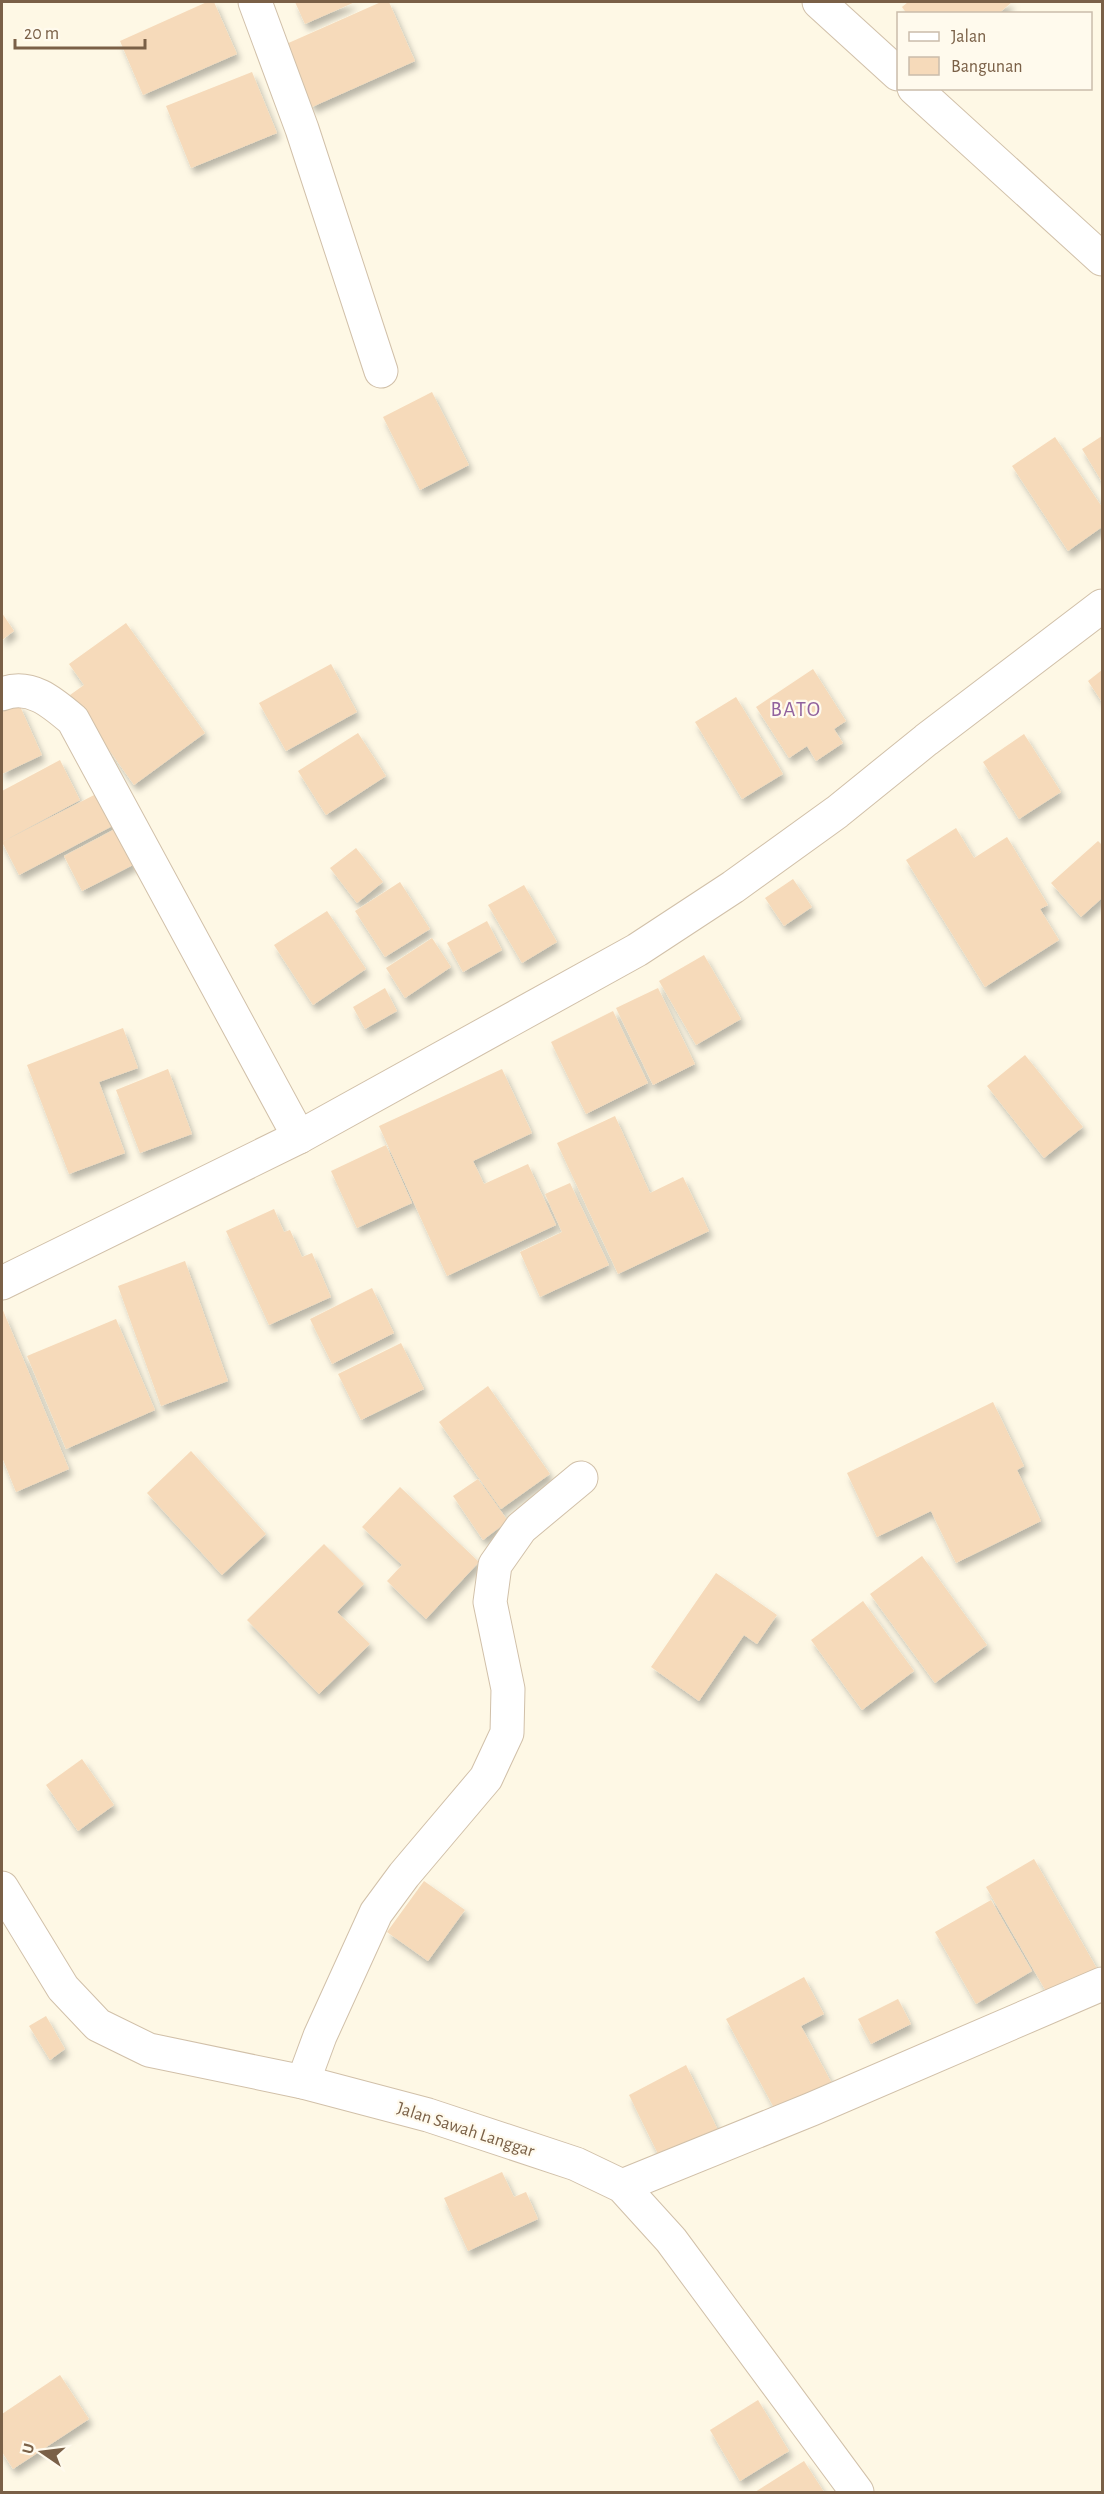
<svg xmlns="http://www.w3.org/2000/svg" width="1104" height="2494" font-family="'Alegreya Sans',sans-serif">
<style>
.building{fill:#f6daba;filter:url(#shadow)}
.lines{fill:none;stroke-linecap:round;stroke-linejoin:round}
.street-casing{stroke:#d1c0a9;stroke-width:35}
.street{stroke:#fff;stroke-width:33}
.labels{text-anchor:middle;stroke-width:4.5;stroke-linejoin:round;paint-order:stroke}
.street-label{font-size:18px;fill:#7a6047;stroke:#fffaed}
.quarter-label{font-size:21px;letter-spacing:1.5px;fill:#91629e;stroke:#fffaed}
</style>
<defs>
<filter id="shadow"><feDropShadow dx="3.5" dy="6" stdDeviation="3" flood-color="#0004"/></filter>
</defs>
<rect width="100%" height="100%" fill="#fef8e5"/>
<g class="building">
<polygon points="207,2 214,2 237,54 143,95 120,41"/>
<polygon points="295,2 355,2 305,24"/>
<polygon points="381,2 389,2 415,61 312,107 284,45"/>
<polygon points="908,2 1012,2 998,14 907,14 902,7"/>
<polygon points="252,72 277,133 191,168 166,106"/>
<polygon points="432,392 469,465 420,490 383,417"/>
<polygon points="1102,436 1102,482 1082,449"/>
<polygon points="1055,437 1102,507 1102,527 1068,551 1012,466"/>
<polygon points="2,613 14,631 2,640"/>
<polygon points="126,623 205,733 134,785 70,695 84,685 69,664"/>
<polygon points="331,664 357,712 286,751 259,703"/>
<polygon points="813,669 846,721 834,729 843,743 816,761 807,746 789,758 756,707"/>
<polygon points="1102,670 1102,702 1088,681"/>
<polygon points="736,697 783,774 742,799 695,722"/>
<polygon points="19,704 42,755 2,774 2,712"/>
<polygon points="358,733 386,776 326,815 298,771"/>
<polygon points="1024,734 1061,792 1019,819 983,762"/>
<polygon points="60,760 80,800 2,842 2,791"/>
<polygon points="102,791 118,823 19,875 2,842"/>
<polygon points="117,828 135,864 82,891 64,856"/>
<polygon points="956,828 974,858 1007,837 1048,905 1040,909 1059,940 985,987 906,860"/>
<polygon points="1098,841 1102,845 1102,898 1081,917 1051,883"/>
<polygon points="356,848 383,882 357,903 330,868"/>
<polygon points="793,879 812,907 784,926 765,898"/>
<polygon points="400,882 430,929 385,957 355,911"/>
<polygon points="524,885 557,942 522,963 488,905"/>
<polygon points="327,911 366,969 313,1005 274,945"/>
<polygon points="487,921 502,950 463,972 447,943"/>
<polygon points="432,938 451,967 405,998 386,968"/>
<polygon points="704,955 741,1019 696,1045 659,981"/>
<polygon points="385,988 397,1011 365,1029 353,1007"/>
<polygon points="658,988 695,1064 653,1085 616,1008"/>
<polygon points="613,1011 648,1083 586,1114 551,1042"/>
<polygon points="123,1028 138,1068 99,1082 125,1153 69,1174 27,1065"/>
<polygon points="1025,1055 1083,1127 1044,1158 987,1086"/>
<polygon points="168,1069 192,1134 140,1153 116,1090"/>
<polygon points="502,1069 532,1133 473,1161 484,1184 528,1164 556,1225 447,1276 379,1126"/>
<polygon points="615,1116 650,1193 683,1177 709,1231 618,1274 557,1143"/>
<polygon points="386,1145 412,1203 357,1228 331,1171"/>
<polygon points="570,1183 609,1265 540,1297 520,1252 562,1232 545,1194"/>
<polygon points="274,1209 284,1232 290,1230 302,1257 312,1253 331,1297 269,1325 226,1231"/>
<polygon points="185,1261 228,1381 161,1406 118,1286"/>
<polygon points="372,1288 394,1333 332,1364 310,1319"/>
<polygon points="2,1308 69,1469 16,1492 2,1457"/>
<polygon points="116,1319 155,1410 66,1449 27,1356"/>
<polygon points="401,1343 424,1389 361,1420 338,1374"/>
<polygon points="488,1386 550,1474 501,1509 439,1422"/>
<polygon points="993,1402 1024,1466 1017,1470 1041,1521 956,1563 931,1511 877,1537 847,1473"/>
<polygon points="191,1451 266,1534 222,1575 147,1493"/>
<polygon points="478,1479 508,1521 483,1540 453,1496"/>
<polygon points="400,1487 479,1562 426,1619 387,1581 402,1565 362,1527"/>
<polygon points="324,1544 364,1584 337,1612 370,1644 319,1694 247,1620"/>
<polygon points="922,1556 987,1645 935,1683 870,1594"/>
<polygon points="716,1573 777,1615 757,1644 744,1635 699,1701 651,1667"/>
<polygon points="863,1601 914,1671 862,1710 811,1640"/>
<polygon points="82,1759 114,1805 78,1831 46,1785"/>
<polygon points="1034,1859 1099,1972 1051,2000 986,1887"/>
<polygon points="424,1881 465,1910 428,1961 387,1932"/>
<polygon points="991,1900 1032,1971 976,2004 935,1932"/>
<polygon points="804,1977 824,2014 801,2026 835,2089 780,2119 726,2019"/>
<polygon points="898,1999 911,2024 871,2044 858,2019"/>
<polygon points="46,2016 65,2049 50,2060 29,2026"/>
<polygon points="686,2065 721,2136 659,2156 629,2095"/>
<polygon points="502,2172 514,2197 526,2192 538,2219 468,2251 444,2198"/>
<polygon points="60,2375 89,2419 13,2469 2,2452 2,2414"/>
<polygon points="758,2400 789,2451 740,2481 710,2430"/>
<polygon points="804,2461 824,2492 755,2492"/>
</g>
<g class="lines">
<defs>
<g id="street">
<polyline points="255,2 302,129 381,371"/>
<polyline points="819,2 898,74"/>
<polyline points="914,88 1102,259"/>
<path d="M2 694C30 683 52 702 73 720L299 1137"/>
<polyline points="2,1283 299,1137 637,950 733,887 837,812 926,740 1102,606"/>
<polyline points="2,1888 63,1988 98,2025 149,2050 303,2082 428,2115 576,2164 622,2186 671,2240 857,2492"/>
<polyline points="303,2082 320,2036 376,1913 404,1875 486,1778 507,1733 508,1689 490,1602 495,1565 521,1528 581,1478"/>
<polyline points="622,2186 812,2109 1102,1984"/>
</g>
</defs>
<use href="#street" class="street-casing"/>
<use href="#street" class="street"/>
</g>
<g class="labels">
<g class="street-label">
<text transform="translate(466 2129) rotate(18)" y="6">Jalan Sawah Langgar</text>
</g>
<g class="quarter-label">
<text x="796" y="716">BATO</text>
</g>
</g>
<rect width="1104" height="2494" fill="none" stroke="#7a6047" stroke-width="6"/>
<rect x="897" y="12" width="195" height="78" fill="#fffaed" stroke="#cabcab" stroke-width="1.5"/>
<rect x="909" y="32" width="30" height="9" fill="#ffffff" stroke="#cabcab" stroke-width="1.5"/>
<text x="951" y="42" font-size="18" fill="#7a6047">Jalan</text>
<rect x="909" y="57" width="30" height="18" fill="#f6daba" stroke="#cabcab" stroke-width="1.5"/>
<text x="951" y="72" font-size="18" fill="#7a6047">Bangunan</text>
<g transform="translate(42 2452) rotate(284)" stroke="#fffaed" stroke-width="4.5" paint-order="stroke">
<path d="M0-4.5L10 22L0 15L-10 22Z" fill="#7a6047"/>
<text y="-9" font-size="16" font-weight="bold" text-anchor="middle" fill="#7a6047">U</text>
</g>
<path d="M15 39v9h130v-9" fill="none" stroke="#7a6047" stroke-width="3"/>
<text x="24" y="39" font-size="18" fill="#7a6047" stroke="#fffaed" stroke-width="4.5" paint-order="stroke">20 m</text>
</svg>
